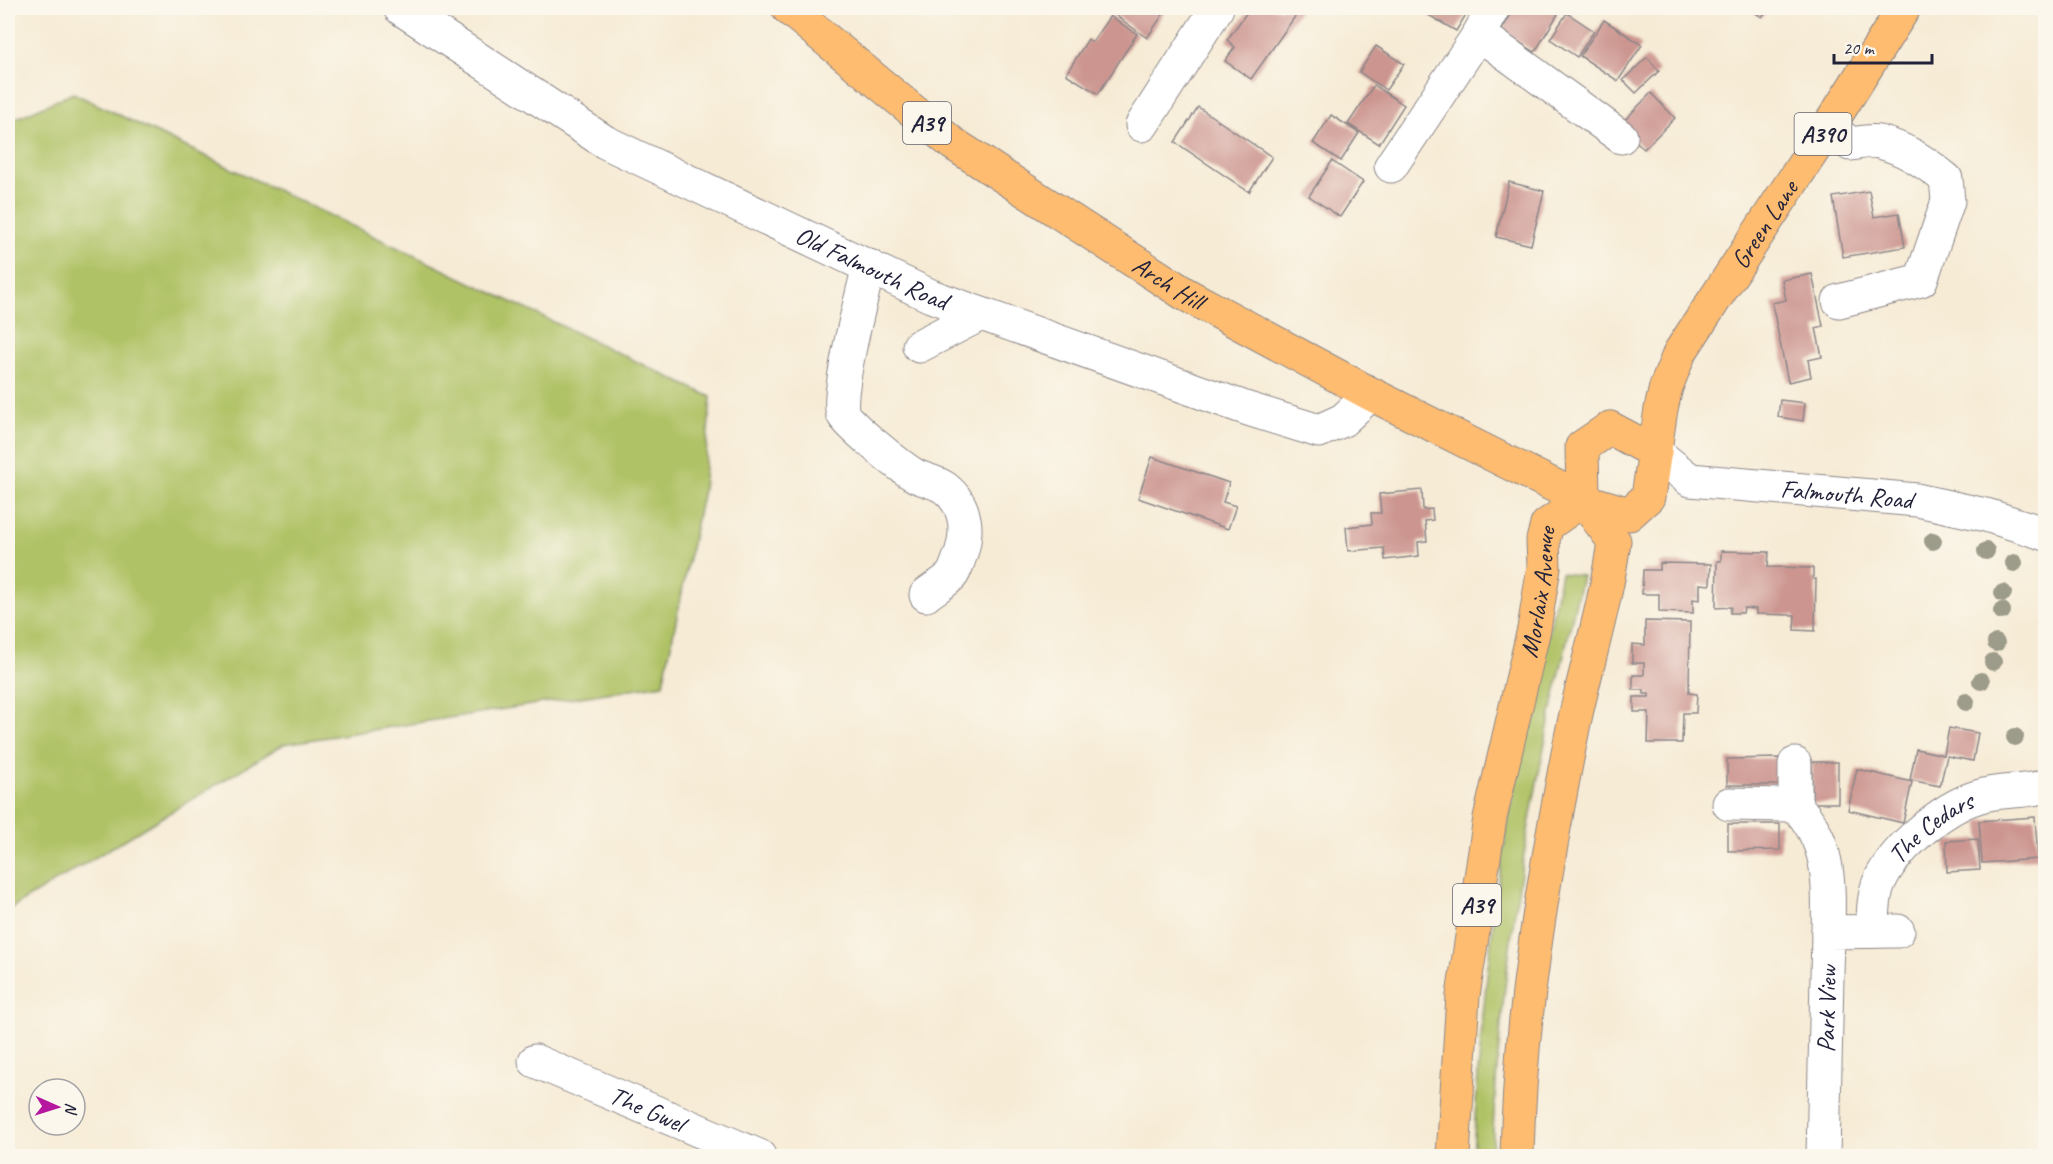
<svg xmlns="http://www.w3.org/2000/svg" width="2053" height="1164" font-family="Caveat,sans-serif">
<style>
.green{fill:#b0c266;stroke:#697250;stroke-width:1.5}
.building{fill:#cc9590}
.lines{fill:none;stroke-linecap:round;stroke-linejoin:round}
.minor-casing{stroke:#8c8688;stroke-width:35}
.highway-casing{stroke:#8c8688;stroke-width:35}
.minor{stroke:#fff;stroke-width:33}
.highway{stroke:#febc70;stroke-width:33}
.tree{fill:#9d9b89}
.labels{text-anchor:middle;stroke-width:5;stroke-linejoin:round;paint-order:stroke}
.shield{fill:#fbf7ec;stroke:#636270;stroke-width:1.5}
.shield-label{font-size:24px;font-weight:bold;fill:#22223b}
.street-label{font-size:26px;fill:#22223b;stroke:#fbf7ec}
</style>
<rect width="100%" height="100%" fill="#fbf7ec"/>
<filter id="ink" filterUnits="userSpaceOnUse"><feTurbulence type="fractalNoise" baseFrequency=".0167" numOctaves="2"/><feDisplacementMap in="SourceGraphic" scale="12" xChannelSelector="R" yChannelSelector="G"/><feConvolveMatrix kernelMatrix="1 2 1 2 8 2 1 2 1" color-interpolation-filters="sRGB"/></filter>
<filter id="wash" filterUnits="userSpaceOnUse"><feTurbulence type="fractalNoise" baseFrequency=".008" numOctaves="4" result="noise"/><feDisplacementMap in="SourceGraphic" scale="24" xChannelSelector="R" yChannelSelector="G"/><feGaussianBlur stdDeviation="1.35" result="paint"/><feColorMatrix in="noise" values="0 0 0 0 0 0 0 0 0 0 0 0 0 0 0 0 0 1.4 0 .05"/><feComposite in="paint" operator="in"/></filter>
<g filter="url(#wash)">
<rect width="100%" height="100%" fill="#f6ebd5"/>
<g class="green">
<polygon points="73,93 711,397 703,490 663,684 284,744 8,910 8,122"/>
<path d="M1561 573 1582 576C1536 769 1499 957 1492 1156H1473C1479 1035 1491 915 1513 795 1527 721 1547 647 1561 573Z"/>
</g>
<g id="blocks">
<g class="building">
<polygon points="1115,8 1162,8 1166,10 1147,38 1111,12"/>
<polygon points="1250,8 1301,8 1251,79 1225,61 1235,47 1227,40"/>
<polygon points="1428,8 1470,8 1456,31 1425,13"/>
<polygon points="1515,8 1548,8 1558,14 1535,52 1501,31"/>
<polygon points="1747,8 1769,8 1762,17"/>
<polygon points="1567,13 1594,31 1577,57 1550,39"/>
<polygon points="1110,16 1137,34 1098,94 1066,74 1088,39 1092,42"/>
<polygon points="1604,20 1642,45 1618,81 1580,56"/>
<polygon points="1376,46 1404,64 1386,90 1359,72"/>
<polygon points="1647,57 1659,71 1636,93 1623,80"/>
<polygon points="1374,85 1404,105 1379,144 1348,124"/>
<polygon points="1651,93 1675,118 1644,149 1620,125"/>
<polygon points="1198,107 1272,157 1249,192 1175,142"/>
<polygon points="1331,115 1359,133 1341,161 1313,143"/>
<polygon points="1332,161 1363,182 1340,217 1309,196"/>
<polygon points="1509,182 1544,191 1531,245 1496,237"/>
<polygon points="1869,191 1874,217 1899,213 1905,247 1843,257 1833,197"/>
<polygon points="1812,274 1823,326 1816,328 1822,357 1808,360 1811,377 1788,382 1772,303 1786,300 1782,280"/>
<polygon points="1780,400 1805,403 1803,421 1778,417"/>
<polygon points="1152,457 1229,483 1223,502 1236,506 1228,529 1138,498"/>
<polygon points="1422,490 1423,510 1432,509 1433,520 1425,521 1427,541 1418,542 1419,556 1385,560 1384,548 1348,551 1346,527 1372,524 1371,513 1381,513 1379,494"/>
<polygon points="1721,551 1769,552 1768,567 1813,568 1813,579 1816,579 1815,631 1794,630 1795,615 1756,614 1756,609 1744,608 1743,613 1730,613 1731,607 1716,608 1717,561 1721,561"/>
<polygon points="1660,563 1711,564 1710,585 1700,584 1700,600 1693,599 1693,613 1659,612 1659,594 1642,594 1643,570 1660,570"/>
<polygon points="1645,621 1690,622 1689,693 1697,694 1696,713 1683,713 1682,743 1648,743 1649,712 1634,712 1634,697 1649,697 1649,694 1644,694 1644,690 1633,690 1633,675 1644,675 1644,663 1632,663 1632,644 1645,645"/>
<polygon points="1949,728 1978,733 1973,761 1947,756 1940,786 1910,780 1916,749 1944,755"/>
<polygon points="1779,758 1779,785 1727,785 1727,759"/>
<rect x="1812" y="762" width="26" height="41"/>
<polygon points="1857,769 1912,782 1903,823 1848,810"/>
<polygon points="2035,817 2038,859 1982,863 1979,821"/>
<polygon points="1728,824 1780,824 1780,850 1728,851"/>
<polygon points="1978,839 1980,870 1947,872 1946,841"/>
</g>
</g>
</g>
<g filter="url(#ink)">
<use href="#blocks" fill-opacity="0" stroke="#8c8688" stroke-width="1.5"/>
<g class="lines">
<defs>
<g id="minor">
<path id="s1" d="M400 8 605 142 931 296 1248 409 1319 431 1343 420 1371 394"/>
<polyline points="1479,34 1621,137"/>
<polyline points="1142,125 1217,8"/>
<path d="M1829 126 1850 144C1859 143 1870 140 1879 142 1904 148 1927 163 1946 179L1948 201 1921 280 1839 301"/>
<polyline points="1391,166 1479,34 1493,8"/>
<path d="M869 266C863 291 835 397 843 414 848 425 903 469 916 476 925 480 937 482 945 488 968 506 969 534 959 559 957 564 955 571 952 575 945 583 934 588 926 595"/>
<polyline points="919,346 981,314"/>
<path id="s2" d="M1655 452 1690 480 1917 500 1986 515 2046 534"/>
<polyline points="1795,764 1795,805"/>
<path d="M1729 804 1795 805C1831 842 1829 883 1828 932"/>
<path id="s3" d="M1873 931C1873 916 1873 900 1878 885 1892 850 1942 808 1977 797 1999 789 2023 793 2046 786"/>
<path id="s4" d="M535 1061 759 1156"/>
<path id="s5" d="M1823 1156 1828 932 1898 931"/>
</g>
<g id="highway">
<path id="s6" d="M788 8 952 143 1185 294 1371 394 1583 500 1629 514 1648 497 1661 409 1666 387 1680 352 1829 126 1904 8"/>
<polyline points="1583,500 1582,447 1610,428 1655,452"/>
<path id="s7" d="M1453 1156 1463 996 1490 818 1534 629 1544 567 1543 540 1547 525 1583 500"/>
<path d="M1517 1156C1520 1012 1545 869 1573 728 1586 665 1606 604 1614 541L1583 500"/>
</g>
</defs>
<use href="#minor" class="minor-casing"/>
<use href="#highway" class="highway-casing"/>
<use href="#minor" class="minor"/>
<use href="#highway" class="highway"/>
</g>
<g class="tree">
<circle cx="1933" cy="541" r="9"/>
<circle cx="1986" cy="551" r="9"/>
<circle cx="2014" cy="563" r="9"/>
<circle cx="2003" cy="593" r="9"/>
<circle cx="2002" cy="611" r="9"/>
<circle cx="1996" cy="643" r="9"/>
<circle cx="1993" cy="662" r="9"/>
<circle cx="1981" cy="681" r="9"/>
<circle cx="1966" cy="702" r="9"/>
<circle cx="2015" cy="737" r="9"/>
</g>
</g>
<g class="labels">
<g class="shield">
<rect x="903" y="102" width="48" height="42" rx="4.5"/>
<rect x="1794.5" y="113" width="57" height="42" rx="4.5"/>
<rect x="1453" y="884" width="48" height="42" rx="4.5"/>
</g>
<g class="shield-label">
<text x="927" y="131">A39</text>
<text x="1823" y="142">A390</text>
<text x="1477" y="913">A39</text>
</g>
<g class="street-label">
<text dy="9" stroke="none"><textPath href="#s6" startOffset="1314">Green Lane</textPath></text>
<text dy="9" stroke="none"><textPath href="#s1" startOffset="540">Old Falmouth Road</textPath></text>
<text dy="9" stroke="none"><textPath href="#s6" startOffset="470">Arch Hill</textPath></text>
<text dy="9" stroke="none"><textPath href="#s2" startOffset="202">Falmouth Road</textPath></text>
<text dy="9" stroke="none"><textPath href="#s7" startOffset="572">Morlaix Avenue</textPath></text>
<text dy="9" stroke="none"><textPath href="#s3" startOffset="126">The Cedars</textPath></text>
<text dy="9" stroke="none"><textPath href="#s5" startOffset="147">Park View</textPath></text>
<text dy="9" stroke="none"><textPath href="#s4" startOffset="122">The Gwel</textPath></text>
</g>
</g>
<rect width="2053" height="1164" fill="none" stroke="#fbf7ec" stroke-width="30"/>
<g transform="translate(57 1107) rotate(93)"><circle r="28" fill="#fbf7ec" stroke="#a4a2a5" stroke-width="1.5"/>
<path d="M0-4.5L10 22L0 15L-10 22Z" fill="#b5179e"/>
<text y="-9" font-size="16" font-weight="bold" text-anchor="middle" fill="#22223b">N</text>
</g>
<path d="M1834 54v9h98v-9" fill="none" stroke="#22223b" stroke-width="3"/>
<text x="1843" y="54" font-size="18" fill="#22223b" stroke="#fbf7ec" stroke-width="4.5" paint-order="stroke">20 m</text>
</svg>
